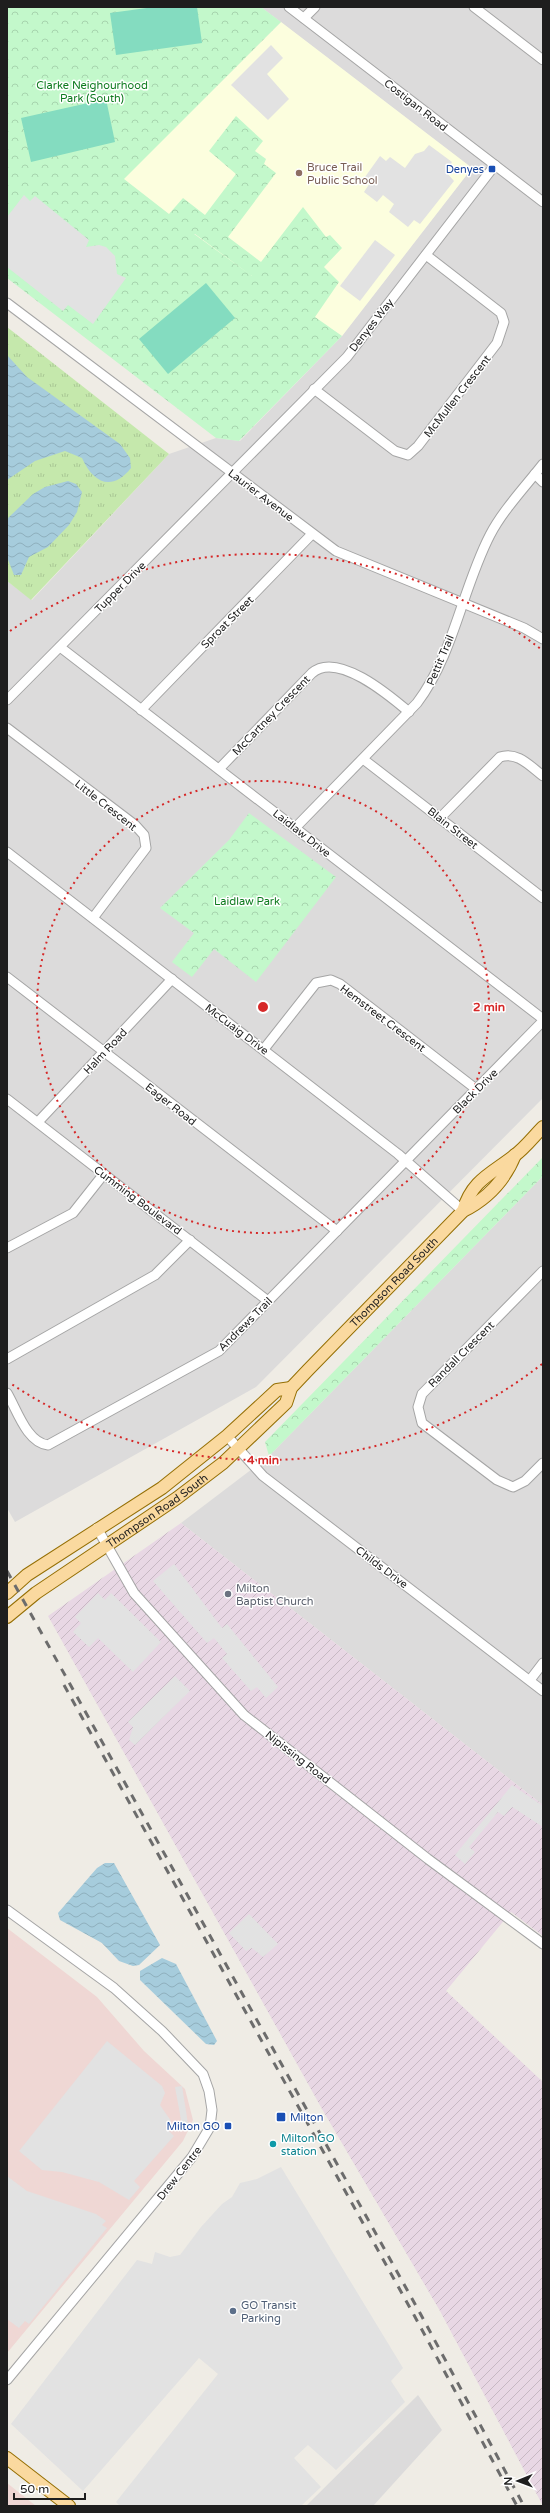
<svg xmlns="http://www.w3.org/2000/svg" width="550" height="2513" font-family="'Varela Round',sans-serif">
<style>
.residential{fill:#dcdbdb}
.commercial{fill:#efd7d4}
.industrial{fill:url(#industrial-furrows)}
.education{fill:#fcfede}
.grass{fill:url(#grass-tufts)}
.park{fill:url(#park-crowns);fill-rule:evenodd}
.pitch{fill:#84dcc0}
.parking{fill:#e2e2e2}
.water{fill:url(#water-waves)}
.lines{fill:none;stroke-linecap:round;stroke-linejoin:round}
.minor-casing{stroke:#a5a5a5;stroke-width:11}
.major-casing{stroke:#956f04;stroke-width:14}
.minor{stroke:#fff;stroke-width:9}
.major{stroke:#fad99f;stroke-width:12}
.rail{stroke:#6c6c6c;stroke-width:3;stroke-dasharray:8 8;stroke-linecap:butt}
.ring{fill:none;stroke:#d62828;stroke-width:2;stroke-dasharray:2 4}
.transit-dot{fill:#1a4fb4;stroke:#fff;stroke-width:1.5}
.education-dot{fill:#8d6e63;stroke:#fff;stroke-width:1.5}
.worship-dot{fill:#6b7280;stroke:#fff;stroke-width:1.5}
.culture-dot{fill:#0f9aa8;stroke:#fff;stroke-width:1.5}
.service-dot{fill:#5c6f8a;stroke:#fff;stroke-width:1.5}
.labels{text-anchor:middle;stroke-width:3;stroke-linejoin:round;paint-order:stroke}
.park-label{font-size:11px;fill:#0e7b1f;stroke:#fff}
.street-label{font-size:11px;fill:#1e1e1e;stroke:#fff}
.education-label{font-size:11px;fill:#785e54;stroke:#fff;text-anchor:start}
.transit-label{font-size:11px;fill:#164399;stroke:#fff;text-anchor:end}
.worship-label{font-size:11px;fill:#5b616d;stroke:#fff;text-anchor:start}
.culture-label{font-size:11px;fill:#0d838f;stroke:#fff;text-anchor:start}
.service-label{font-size:11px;fill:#4e5e75;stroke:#fff;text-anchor:start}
.centre{fill:#d62828;stroke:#fff;stroke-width:2}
.ring-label{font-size:12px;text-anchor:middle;font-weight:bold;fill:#d62828;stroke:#fff;stroke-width:3;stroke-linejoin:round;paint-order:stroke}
</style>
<defs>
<pattern id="industrial-furrows" width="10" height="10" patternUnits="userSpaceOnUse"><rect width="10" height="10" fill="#e8d7e4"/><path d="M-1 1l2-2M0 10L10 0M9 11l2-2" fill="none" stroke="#c7b8c3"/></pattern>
<pattern id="grass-tufts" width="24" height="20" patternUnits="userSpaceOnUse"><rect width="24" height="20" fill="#c5e8ac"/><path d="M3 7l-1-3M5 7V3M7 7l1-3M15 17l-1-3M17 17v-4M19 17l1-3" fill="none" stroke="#a9c794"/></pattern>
<pattern id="park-crowns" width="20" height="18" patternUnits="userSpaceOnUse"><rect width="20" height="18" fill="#c3f8cb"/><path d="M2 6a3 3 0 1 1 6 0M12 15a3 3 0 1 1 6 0" fill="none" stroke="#a7d4ae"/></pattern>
<pattern id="water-waves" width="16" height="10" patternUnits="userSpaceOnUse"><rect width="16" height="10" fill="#a6ccdc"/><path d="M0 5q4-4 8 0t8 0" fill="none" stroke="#8eafbc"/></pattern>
</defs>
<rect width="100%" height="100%" fill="#efece5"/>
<g class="residential">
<polygon points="261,7 543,7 543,1098 256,1387 15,1522 7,1508 7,581 32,600 169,454 216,438 240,441 342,336 472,168"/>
<polygon points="543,1176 543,1805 181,1523 269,1456"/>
<polygon points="418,2395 442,2430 373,2506 306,2506"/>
</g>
<g class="commercial">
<polygon points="7,1928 97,1997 144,2051 185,2089 193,2120 183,2141 7,2353"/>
<polygon points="7,2483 36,2506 7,2506"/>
</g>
<polygon class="industrial" points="181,1523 543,1805 543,1936 511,1912 446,1991 543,2082 543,2506 440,2311 322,2109 48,1616"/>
<polygon class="education" points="281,22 472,168 342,336 236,266 123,179"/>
<polygon class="grass" points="7,327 169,454 31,600 7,581"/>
<g class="park">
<path d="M7 7H261L281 22 124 179 169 214 183 198 205 215 236 174 209 151 236 116 263 141 255 151 266 159 264 164 276 173 228 237 261 262 303 207 326 237 330 235 342 248 324 267 339 282 315 317 342 336 239 441 216 438 7 278ZM194 234H195L252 276Z"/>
<polygon points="249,813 336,877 256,982 214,949 192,977 172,962 194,933 160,908 229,840"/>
<polygon points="543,1157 543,1176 269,1456 265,1442"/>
</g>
<g class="pitch">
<polygon points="154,7 197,7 202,43 116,55 110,13"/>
<polygon points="106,99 115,142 31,162 21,118"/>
<polygon points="206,283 235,318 168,374 139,339"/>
</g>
<g class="parking">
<polygon points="271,45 283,58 267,74 289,99 268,120 231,85"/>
<polygon points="429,145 452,162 446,172 454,181 420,224 414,220 408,227 389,212 394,204 383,195 377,202 364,192 370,183 365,177 380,156 386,161 390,157 405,168 415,154 424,151"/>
<polygon points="24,195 30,201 35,196 89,240 86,247 99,245 106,247 115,256 117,274 126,278 93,324 68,305 63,311 7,267 7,217"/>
<polygon points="375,240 395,255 360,301 340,286"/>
<polygon points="174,1564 222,1628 227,1624 278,1687 266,1698 257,1687 251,1691 222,1658 227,1654 214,1638 207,1643 153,1581"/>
<polygon points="98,1593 105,1600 111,1593 161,1642 133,1672 98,1638 89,1647 73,1632 81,1623 75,1617"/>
<polygon points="175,1676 190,1691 135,1745 129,1740 133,1727 128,1722"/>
<polygon points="512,1785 543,1806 543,1827 512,1807 504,1816 498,1812 469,1847 475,1852 465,1864 455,1855"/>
<polygon points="249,1914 278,1944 263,1957 252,1948 246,1951 229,1933"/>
<polygon points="107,2041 162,2086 165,2093 160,2105 171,2121 165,2127 174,2136 134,2181 140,2187 129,2200 99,2182 62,2172 42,2170 19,2151"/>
<polygon points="182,2086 188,2124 182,2125 175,2087"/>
<polygon points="281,2167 403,2368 391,2381 405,2402 336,2470 308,2445 294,2458 321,2487 301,2506 120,2506 116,2502 218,2374 199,2358 83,2491 11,2424 137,2260 152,2264 155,2252 170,2257 180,2255 201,2227 222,2204 232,2197 240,2183 257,2179"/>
<polygon points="7,2176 27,2191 96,2214 106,2221 102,2225 107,2228 29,2324 25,2321 19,2328 7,2319"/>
</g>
<g class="water">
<path d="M7 355 27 377 120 444 130 458 131 468C112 492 93 483 82 458L65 451 35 461 7 480Z"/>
<polygon points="68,481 76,484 82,492 77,512 69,525 48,547 29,557 21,575 14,575 7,557 7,519 33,494 45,487"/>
<polygon points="105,1863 114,1863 160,1945 139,1965 133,1966 119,1961 102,1943 60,1920 58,1913 97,1868"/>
<polygon points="162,1958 176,1964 217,2041 214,2045 206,2044 140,1980 140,1971"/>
</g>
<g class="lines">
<defs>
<g id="minor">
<polyline points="289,7 543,202"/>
<polyline points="474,7 543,60"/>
<polyline points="304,18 315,7"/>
<polyline points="7,303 336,551 524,628 543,639"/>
<polyline points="314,389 395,451 408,455 418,446 497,343 504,322 501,313 426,255"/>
<polyline points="535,474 543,482"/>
<polyline points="60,647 543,1019"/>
<polyline points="7,700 347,357 495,165"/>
<polyline points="141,710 312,534"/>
<polyline points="7,728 135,825 144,835 146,848 93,918"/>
<polyline points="363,759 543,898"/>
<path d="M219 769 312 673C337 651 389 695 409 712"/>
<path d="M440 818 500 757C517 751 530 766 543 776"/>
<path d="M295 828 417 703C454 654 462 589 490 535 503 510 525 487 543 464"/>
<polyline points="7,852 398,1154 463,1211"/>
<polyline points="7,977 337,1231"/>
<polyline points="264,1049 316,983 331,980 340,984 476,1089"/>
<polyline points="7,1099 268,1301"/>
<polyline points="38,1122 172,979"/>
<polyline points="7,1248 73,1213 103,1175"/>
<polyline points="543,1271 422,1394 418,1407 422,1423 497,1480 513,1487 525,1481 543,1463"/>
<polyline points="7,1359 155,1275 190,1240"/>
<path d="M7 1393C17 1410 27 1443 48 1445L219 1351 543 1021"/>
<polyline points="227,1436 263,1476 543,1691"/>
<polyline points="97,1528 134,1593 244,1715 428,1859 543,1944"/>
<polyline points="530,1680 543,1663"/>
<polyline points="7,1910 114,1988 162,2031 203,2074 209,2091 212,2110 210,2127 192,2157 7,2380"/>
</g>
<g id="major">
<path d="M463 1211C472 1180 491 1174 514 1156 525 1148 534 1136 543 1127"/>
<polyline points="7,1593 27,1575 162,1488 227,1436 277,1390 291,1388"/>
<path id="s1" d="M7 1617 36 1593 177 1498 223 1463 286 1403 291 1388 308 1370 463 1211C487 1199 505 1180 515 1155"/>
<polyline points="7,2458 69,2506"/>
</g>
</defs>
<use href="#minor" class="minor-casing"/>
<use href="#major" class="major-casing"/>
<use href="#minor" class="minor"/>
<use href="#major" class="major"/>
<g class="rail">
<polyline points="7,1571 420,2313 524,2506"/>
<polyline points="64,1685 414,2315 517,2506"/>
</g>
</g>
<g class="ring">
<circle cx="263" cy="1007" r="226"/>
<path d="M542 1364A453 453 0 0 1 10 1383M10 631A453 453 0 0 1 542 650"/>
</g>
<g class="transit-dot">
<rect x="488" y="165" width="8" height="8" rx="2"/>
<rect x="276" y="2112" width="10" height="10" rx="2"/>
<rect x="224" y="2122" width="8" height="8" rx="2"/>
</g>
<circle class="education-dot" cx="299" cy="173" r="4"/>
<circle class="worship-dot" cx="228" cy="1594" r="4"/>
<circle class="culture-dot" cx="273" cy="2144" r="4"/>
<circle class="service-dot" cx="233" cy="2311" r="4"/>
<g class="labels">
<g class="park-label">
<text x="92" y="89">Clarke Neighourhood<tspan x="92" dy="13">Park (South)</tspan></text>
<text x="247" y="905">Laidlaw Park</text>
</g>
<g class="street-label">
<text transform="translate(416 105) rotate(38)" y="4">Costigan Road</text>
<text transform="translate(371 325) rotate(-52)" y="4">Denyes Way</text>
<text transform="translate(457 396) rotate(-52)" y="4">McMullen Crescent</text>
<text transform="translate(261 495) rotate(37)" y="4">Laurier Avenue</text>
<text transform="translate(120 587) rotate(-45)" y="4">Tupper Drive</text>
<text transform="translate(227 622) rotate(-45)" y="4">Sproat Street</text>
<text transform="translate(440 660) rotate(-67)" y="4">Pettit Trail</text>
<text transform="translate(271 715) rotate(-46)" y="4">McCartney Crescent</text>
<text transform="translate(106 805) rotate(38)" y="4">Little Crescent</text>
<text transform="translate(453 828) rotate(38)" y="4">Blain Street</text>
<text transform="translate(302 833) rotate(38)" y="4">Laidlaw Drive</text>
<text transform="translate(383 1018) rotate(37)" y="4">Hemstreet Crescent</text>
<text transform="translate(237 1029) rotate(37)" y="4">McCuaig Drive</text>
<text transform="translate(105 1051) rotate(-47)" y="4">Halm Road</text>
<text transform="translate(475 1091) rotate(-45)" y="4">Black Drive</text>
<text transform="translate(171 1104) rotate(38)" y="4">Eager Road</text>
<text transform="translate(138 1200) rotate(37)" y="4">Cumming Boulevard</text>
<text dy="4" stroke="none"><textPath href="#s1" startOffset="516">Thompson Road South</textPath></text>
<text transform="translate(245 1324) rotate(-45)" y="4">Andrews Trail</text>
<text transform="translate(461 1354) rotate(-45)" y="4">Randall Crescent</text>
<text dy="4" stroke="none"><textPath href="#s1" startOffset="184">Thompson Road South</textPath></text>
<text transform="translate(382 1567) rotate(37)" y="4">Childs Drive</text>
<text transform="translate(298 1757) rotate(38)" y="4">Nipissing Road</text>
<text transform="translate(179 2173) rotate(-52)" y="4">Drew Centre</text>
</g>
<g class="education-label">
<text x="307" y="171">Bruce Trail<tspan x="307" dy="13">Public School</tspan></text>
</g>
<g class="transit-label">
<text x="484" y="173">Denyes</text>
<text x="290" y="2121" text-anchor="start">Milton</text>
<text x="220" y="2130">Milton GO</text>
</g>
<g class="worship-label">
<text x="236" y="1592">Milton<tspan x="236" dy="13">Baptist Church</tspan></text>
</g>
<g class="culture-label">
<text x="281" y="2142">Milton GO<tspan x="281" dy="13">station</tspan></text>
</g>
<g class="service-label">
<text x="241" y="2309">GO Transit<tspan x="241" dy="13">Parking</tspan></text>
</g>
</g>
<circle cx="263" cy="1007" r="6" class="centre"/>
<g class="ring-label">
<text x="489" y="1011">2 min</text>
<text x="263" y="1464">4 min</text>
</g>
<rect width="550" height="2513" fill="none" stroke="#1e1e1e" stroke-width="16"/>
<g transform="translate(518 2481) rotate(269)" stroke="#ffffff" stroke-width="3" paint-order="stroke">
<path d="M0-3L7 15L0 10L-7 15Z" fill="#1e1e1e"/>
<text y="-6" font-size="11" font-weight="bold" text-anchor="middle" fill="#1e1e1e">N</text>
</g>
<path d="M14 2493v6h71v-6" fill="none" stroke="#1e1e1e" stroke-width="2"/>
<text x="20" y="2493" font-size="12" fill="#1e1e1e" stroke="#ffffff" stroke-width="3" paint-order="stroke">50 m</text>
</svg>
